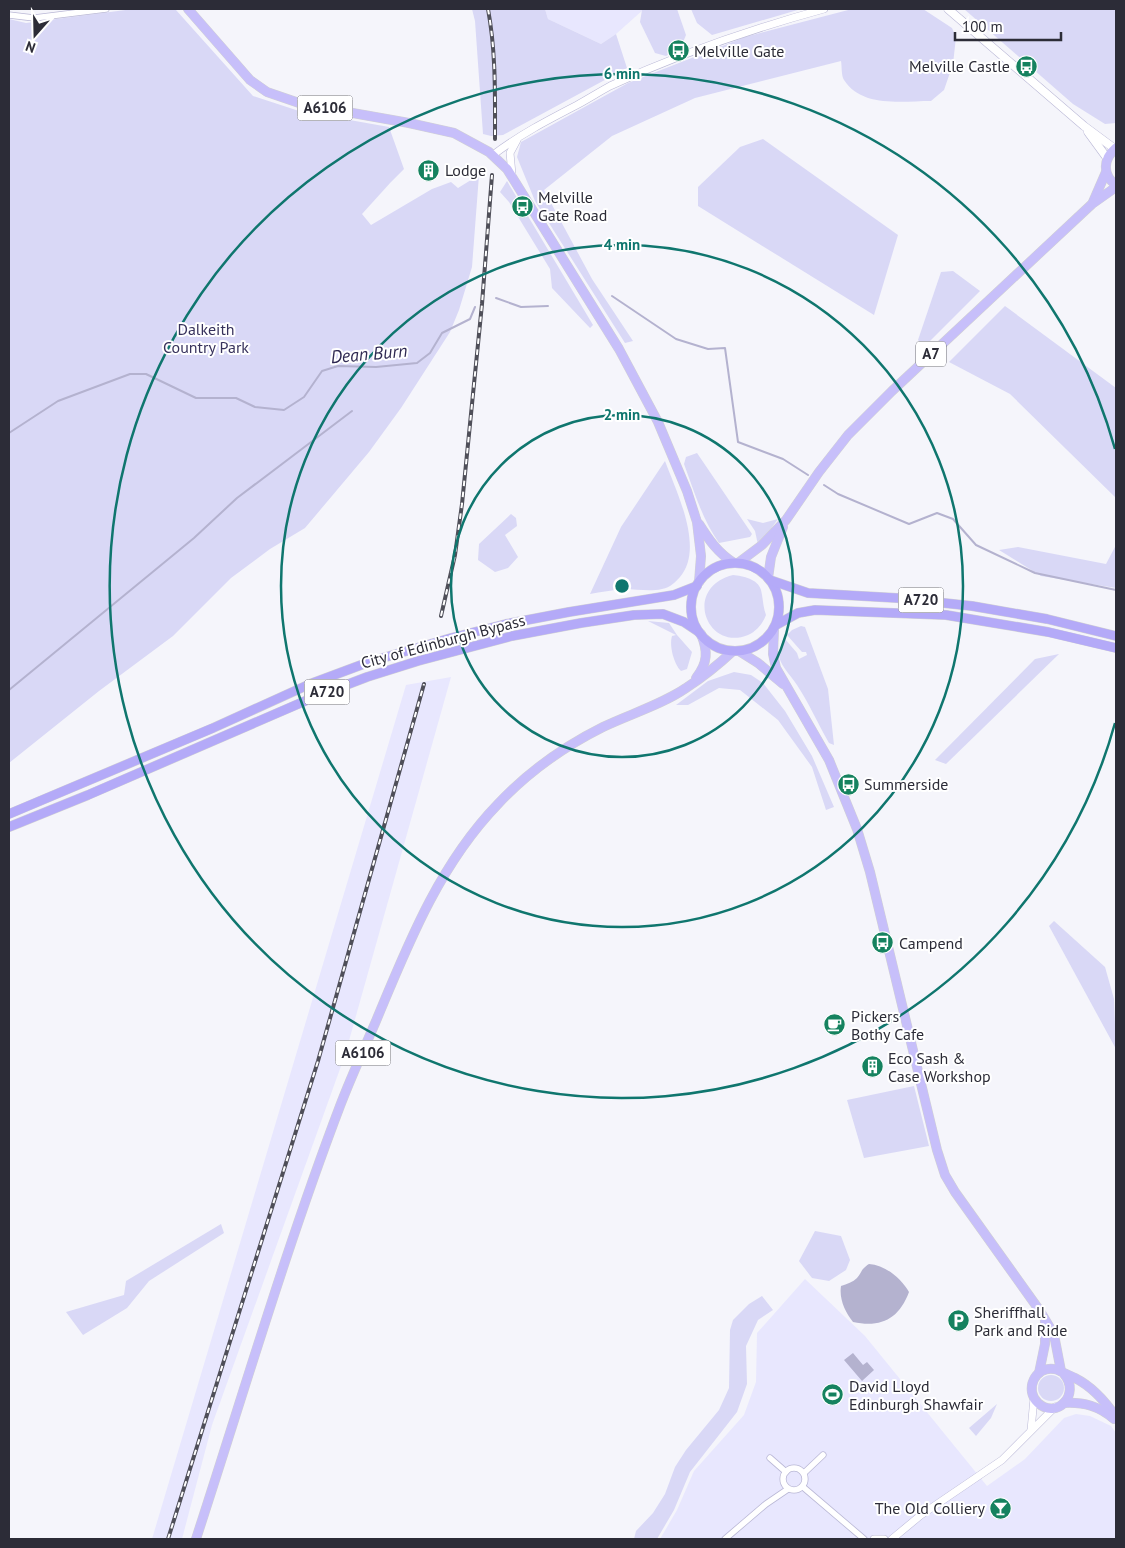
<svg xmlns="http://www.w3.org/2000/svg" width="1125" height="1548" font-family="'PT Sans',sans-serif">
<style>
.built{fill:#e8e7fe}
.green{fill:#d9d8f6}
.water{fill:#b4b2cf}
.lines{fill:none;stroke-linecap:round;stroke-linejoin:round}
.stream{stroke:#b4b2cf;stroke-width:2}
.minor-casing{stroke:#bab8d6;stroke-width:7}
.tertiary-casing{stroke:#bab8d6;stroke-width:8}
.secondary-casing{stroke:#bab8d6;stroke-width:9}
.primary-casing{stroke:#d1d1d3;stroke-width:10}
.trunk-casing{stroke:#d1d1d3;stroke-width:10}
.minor{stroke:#fff;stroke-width:5.5}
.tertiary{stroke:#fff;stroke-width:7}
.secondary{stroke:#fff;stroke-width:8}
.primary{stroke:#c7bffa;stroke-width:9}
.trunk{stroke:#b4aaf8;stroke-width:9}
.rail-casing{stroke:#4f4f59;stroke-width:4}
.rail{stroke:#fff;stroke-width:2;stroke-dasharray:5.5;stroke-linecap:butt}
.ring{fill:none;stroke:#0f766e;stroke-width:2.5}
.labels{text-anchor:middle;stroke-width:4;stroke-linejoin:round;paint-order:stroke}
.shield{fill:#fff;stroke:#6b6b73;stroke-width:1}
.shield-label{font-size:15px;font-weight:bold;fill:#2c2c37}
.poi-label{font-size:16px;fill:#2c2c37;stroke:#fff;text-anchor:start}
.park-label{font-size:16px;fill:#37325c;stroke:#fff}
.street-label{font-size:16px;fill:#2c2c37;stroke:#fff}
.water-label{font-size:18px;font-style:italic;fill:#2f2952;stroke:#fff}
.centre{fill:#0f766e;stroke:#fff;stroke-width:2.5}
.ring-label{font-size:15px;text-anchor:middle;font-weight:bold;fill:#0f766e;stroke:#fff;stroke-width:4;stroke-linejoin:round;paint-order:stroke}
</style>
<rect width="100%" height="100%" fill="#f5f5fb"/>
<g class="built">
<polygon points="545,9 644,9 616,34 601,44 548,19"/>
<polygon points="451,677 345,1055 212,1425 182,1539 152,1539 406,685"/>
<polygon points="805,1279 865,1336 987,1486 1025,1459 1064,1418 1076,1414 1090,1416 1111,1426 1116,1433 1116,1539 660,1539 677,1510 694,1471 744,1415 756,1382 757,1333"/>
</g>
<g class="green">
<polygon points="133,9 176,10 253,96 299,111 389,127 404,169 391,182 362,214 371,225 432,189 451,182 458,188 479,175 472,267 459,310 450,332 401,408 369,452 305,528 270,549 231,578 173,636 99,691 9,763 9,19 26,23"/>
<polygon points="472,9 545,9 548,19 601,44 616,34 627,68 503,135 491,136 483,134 475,21"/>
<polygon points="644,9 677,9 686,35 681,47 666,56 655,53 640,22 642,10"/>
<polygon points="691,9 801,9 712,35 697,23"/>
<path d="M852 9H923L952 28 956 37 953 64 944 90 931 101C902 101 862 108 844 80 841 75 842 66 841 61L695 98 612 136 544 190 592 279 633 341 625 343 535 201 517 157 521 142 628 83 745 37Z"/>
<polygon points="964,9 1116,9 1116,123 1105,124 1073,104"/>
<polygon points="763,139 898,235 874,315 698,206 698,187 740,147"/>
<polygon points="507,181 593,325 590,328 552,288 550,269 509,202 500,192"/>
<polygon points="953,271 980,291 924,347 918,340 941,272"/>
<polygon points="1005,306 1116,388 1116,498 1010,394 949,362"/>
<path d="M697 453 752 534 750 537 719 543C702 519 694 491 684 464L686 457Z"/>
<path d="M665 461C676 491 705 548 680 577 674 583 671 587 662 589 649 592 637 589 624 589 612 590 601 592 590 594L621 527Z"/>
<polygon points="511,514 516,518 517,526 505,535 518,557 508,568 495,572 478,560 479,544"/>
<polygon points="747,519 763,523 778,519 763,540 758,545 755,531"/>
<polygon points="1116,545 1116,588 1041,576 999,550 1018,547 1106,564"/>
<path d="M733 575C743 576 758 579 761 590 763 598 763 607 766 615 763 623 757 631 748 635 707 652 682 588 733 575Z"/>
<path d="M648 621 669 623 677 635 692 652 687 669 681 671C674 664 669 646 672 636L676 635Z"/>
<path d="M801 626 805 627 828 689 834 745 829 743C818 724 809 703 797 685 789 673 780 666 778 652L782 650 785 639 797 653 799 659 807 655 806 652H802L787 635 792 630Z"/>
<polygon points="1059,654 946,764 935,760 1035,659"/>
<polygon points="734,672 751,675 763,683 785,711 812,756 834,807 826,810 812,767 778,720 740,690 719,688 688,705 676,705 708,681"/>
<polygon points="1054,921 1105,967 1114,999 1116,1049 1049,926"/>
<polygon points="914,1086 929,1146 864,1158 847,1100"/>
<polygon points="221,1224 224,1233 149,1281 127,1308 83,1335 66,1312 124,1295 126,1281"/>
<polygon points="815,1231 841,1236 850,1260 846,1270 829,1281 812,1278 799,1261"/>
<polygon points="762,1296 773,1310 758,1320 746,1346 747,1384 737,1412 690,1472 674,1510 657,1539 634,1539 636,1531 653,1513 665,1494 675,1467 686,1450 719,1410 729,1388 730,1330 733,1320 749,1304"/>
<circle cx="1051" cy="1388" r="13"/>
<polygon points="997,1404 991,1418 976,1436 969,1428"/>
</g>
<g class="water">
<path d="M869 1264C885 1265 901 1278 909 1292 899 1319 881 1328 853 1322 845 1312 839 1299 841 1286 847 1284 853 1282 857 1278 862 1272 861 1269 869 1264Z"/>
<polygon points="853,1353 863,1365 867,1362 874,1370 862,1381 844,1360"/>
</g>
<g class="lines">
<g class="stream">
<polyline points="612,296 676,339 708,349 725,348 738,442 783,459 808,475"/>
<polyline points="496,298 521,307 548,306"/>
<polyline points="9,433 58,401 130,374 146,374 196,398 236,398 255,407 284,410 304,397 322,371 338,366 376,367 417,363 430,353 442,333 470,319 475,307"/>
<polyline points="824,485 838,494 909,524 937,513 953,519 976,545 1035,573 1116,590"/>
<polyline points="9,690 194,538 237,498 352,411"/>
</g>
<defs>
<g id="minor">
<polyline points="9,15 34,18 106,9"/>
<polyline points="770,1458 786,1472"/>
<circle cx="794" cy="1479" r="11"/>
<polyline points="804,1473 823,1455"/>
<polyline points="803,1487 864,1539"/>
<polyline points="725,1539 766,1504 788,1489"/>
</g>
<g id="tertiary">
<path d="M493 155C519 135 548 120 577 105 588 99 599 92 610 86 679 54 751 29 824 9"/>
<polyline points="512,174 510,153 517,140"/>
<polyline points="1031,1430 1034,1398"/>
<polyline points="874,1539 884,1539"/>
<polyline points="892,1539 921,1515 1002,1460 1055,1407"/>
</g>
<g id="secondary">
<polyline points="948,9 1084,126 1115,149"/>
<polyline points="1088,132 1107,158"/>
</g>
<g id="primary">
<polyline points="188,9 250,80 267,92 302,104 409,123 454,133 489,152 507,169 619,349 658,422 687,491 697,522 701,556 699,582"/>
<path d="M1116 148C1103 159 1102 175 1116 185"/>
<polyline points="1093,202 1106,172"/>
<path d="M699 524C709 540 718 553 734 563"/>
<polyline points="738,563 762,545 786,520 819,472 848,435 892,391 1092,204 1116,187"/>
<polyline points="768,578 771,557 783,527"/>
<polyline points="774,629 773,654 776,668 829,760 857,829 870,872 937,1150 945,1175 955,1192 1040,1311 1049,1326 1055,1340 1061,1371"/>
<polyline points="739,651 758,663 783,684"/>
<path d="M696 678C708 663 708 651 701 634"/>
<polyline points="1039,1373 1045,1344 1045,1322"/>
<path d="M1064 1374C1081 1394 1057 1420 1038 1403 1024 1390 1035 1366 1054 1369 1058 1369 1061 1372 1064 1373 1068 1375 1071 1376 1075 1378 1093 1387 1105 1401 1116 1417"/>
<path d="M1064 1403C1084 1402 1099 1406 1114 1419"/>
<path d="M196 1539C243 1395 286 1248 340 1106 351 1077 364 1049 376 1021 408 944 439 865 498 804 527 773 565 746 603 727 630 714 661 705 686 688 703 677 718 665 733 651"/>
</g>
<g id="trunk">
<circle cx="735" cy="607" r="44"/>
<polyline points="770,580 808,593 897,598 972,606 1047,619 1116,636"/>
<polyline points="776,625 798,613 815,610 946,615 1048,632 1116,648"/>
<polyline points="9,814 213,728 310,684 369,662 451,638 506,624 569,612 674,595 697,586"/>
<polyline points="9,827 88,795 312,698 367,677 418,661 512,636 581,623 634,615 663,614 684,622 699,632"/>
</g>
</defs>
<use href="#minor" class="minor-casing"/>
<use href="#tertiary" class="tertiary-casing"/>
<use href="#secondary" class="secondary-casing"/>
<use href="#primary" class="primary-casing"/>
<use href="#trunk" class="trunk-casing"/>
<use href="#minor" class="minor"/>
<use href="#tertiary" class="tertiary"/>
<use href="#secondary" class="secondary"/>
<use href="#primary" class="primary"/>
<use href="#trunk" class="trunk"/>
<defs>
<g id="rail">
<path d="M488 9C496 52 495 95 495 139"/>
<polyline points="441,616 455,555 462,504 482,304 492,175"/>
<polyline points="168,1539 318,1061 424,684"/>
</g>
</defs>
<use href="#rail" class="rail-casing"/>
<use href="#rail" class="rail"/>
</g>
<g class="ring">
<circle cx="622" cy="586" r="171"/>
<circle cx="622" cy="586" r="341"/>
<path d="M1115 723A512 512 0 1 1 1115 449"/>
</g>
<defs>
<symbol id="bus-disc" viewBox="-11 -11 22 22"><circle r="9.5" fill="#15825f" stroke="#fff"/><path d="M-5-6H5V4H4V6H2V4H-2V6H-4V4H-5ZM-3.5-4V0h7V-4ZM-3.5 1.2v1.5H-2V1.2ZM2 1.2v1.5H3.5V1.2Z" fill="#fff"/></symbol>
<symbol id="building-disc" viewBox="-11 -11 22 22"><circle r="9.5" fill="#15825f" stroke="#fff"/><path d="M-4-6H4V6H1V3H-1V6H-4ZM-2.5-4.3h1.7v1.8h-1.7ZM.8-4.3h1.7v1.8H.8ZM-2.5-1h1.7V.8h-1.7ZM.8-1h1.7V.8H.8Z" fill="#fff"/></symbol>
<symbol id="cafe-disc" viewBox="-11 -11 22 22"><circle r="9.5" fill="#15825f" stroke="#fff"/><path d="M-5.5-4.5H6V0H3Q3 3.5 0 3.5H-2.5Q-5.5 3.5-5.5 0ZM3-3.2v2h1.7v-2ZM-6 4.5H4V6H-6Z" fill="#fff"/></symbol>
<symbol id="parking-disc" viewBox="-11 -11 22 22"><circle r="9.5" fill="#15825f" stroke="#fff"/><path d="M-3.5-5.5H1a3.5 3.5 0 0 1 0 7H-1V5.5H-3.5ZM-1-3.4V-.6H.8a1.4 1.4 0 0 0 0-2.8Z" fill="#fff"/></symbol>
<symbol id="stadium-disc" viewBox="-11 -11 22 22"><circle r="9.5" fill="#15825f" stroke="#fff"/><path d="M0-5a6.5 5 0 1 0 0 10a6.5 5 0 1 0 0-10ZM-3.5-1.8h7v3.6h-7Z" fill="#fff"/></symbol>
<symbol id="bar-disc" viewBox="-11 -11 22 22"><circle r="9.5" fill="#15825f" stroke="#fff"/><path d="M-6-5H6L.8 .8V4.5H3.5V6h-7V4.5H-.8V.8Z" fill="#fff"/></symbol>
</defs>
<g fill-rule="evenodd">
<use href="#bus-disc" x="666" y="38" width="25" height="25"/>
<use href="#bus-disc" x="1014" y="54" width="25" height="25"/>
<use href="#building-disc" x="416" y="158" width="25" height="25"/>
<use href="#bus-disc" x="510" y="194" width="25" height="25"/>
<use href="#bus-disc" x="836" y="772" width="25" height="25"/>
<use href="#bus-disc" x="870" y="930" width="25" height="25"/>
<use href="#cafe-disc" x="822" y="1012" width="25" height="25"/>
<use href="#building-disc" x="860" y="1054" width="25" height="25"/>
<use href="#parking-disc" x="946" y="1308" width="25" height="25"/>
<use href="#stadium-disc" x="820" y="1382" width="25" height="25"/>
<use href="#bar-disc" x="988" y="1496" width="25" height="25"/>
</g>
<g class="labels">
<g class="shield">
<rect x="297.5" y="95.5" width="55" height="25" rx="4"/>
<rect x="916" y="341.5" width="30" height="25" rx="4"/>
<rect x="898.5" y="587.5" width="45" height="25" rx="4"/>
<rect x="304.5" y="679.5" width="45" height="25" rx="4"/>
<rect x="335.5" y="1040.5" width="55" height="25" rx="4"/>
</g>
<g class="shield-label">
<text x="325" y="113">A6106</text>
<text x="931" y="359">A7</text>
<text x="921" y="605">A720</text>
<text x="327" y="697">A720</text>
<text x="363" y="1058">A6106</text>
</g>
<g class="poi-label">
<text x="694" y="57">Melville Gate</text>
<text x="1010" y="72" text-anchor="end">Melville Castle</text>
<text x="445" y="176">Lodge</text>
<text x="538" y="203">Melville<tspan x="538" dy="18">Gate Road</tspan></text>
<text x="864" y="790">Summerside</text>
<text x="899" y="949">Campend</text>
<text x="851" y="1022">Pickers<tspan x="851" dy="18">Bothy Cafe</tspan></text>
<text x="888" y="1064">Eco Sash &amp;<tspan x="888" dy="18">Case Workshop</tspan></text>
<text x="974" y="1318">Sheriffhall<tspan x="974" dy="18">Park and Ride</tspan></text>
<text x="849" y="1392">David Lloyd<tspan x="849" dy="18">Edinburgh Shawfair</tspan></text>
<text x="985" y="1514" text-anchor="end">The Old Colliery</text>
</g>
<g class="park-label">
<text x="206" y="335">Dalkeith<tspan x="206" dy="18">Country Park</tspan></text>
</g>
<g class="street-label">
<text transform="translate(443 641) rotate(-15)" y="6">City of Edinburgh Bypass</text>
</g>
<g class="water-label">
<text transform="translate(369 354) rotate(-5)" y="6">Dean Burn</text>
</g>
</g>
<circle cx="622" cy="586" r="8" class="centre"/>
<g class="ring-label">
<text x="622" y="79">6 min</text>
<text x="622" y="250">4 min</text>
<text x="622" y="420">2 min</text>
</g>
<rect width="1125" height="1548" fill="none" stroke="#2c2c37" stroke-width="20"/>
<g transform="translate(35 35) rotate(200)" stroke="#ffffff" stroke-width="4" paint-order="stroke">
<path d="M0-4L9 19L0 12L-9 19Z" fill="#2c2c37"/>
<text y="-8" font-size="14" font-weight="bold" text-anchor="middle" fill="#2c2c37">N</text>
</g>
<path d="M955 32v8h106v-8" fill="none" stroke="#2c2c37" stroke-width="2.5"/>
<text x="962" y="32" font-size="15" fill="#2c2c37" stroke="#ffffff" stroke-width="4" paint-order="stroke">100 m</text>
</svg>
